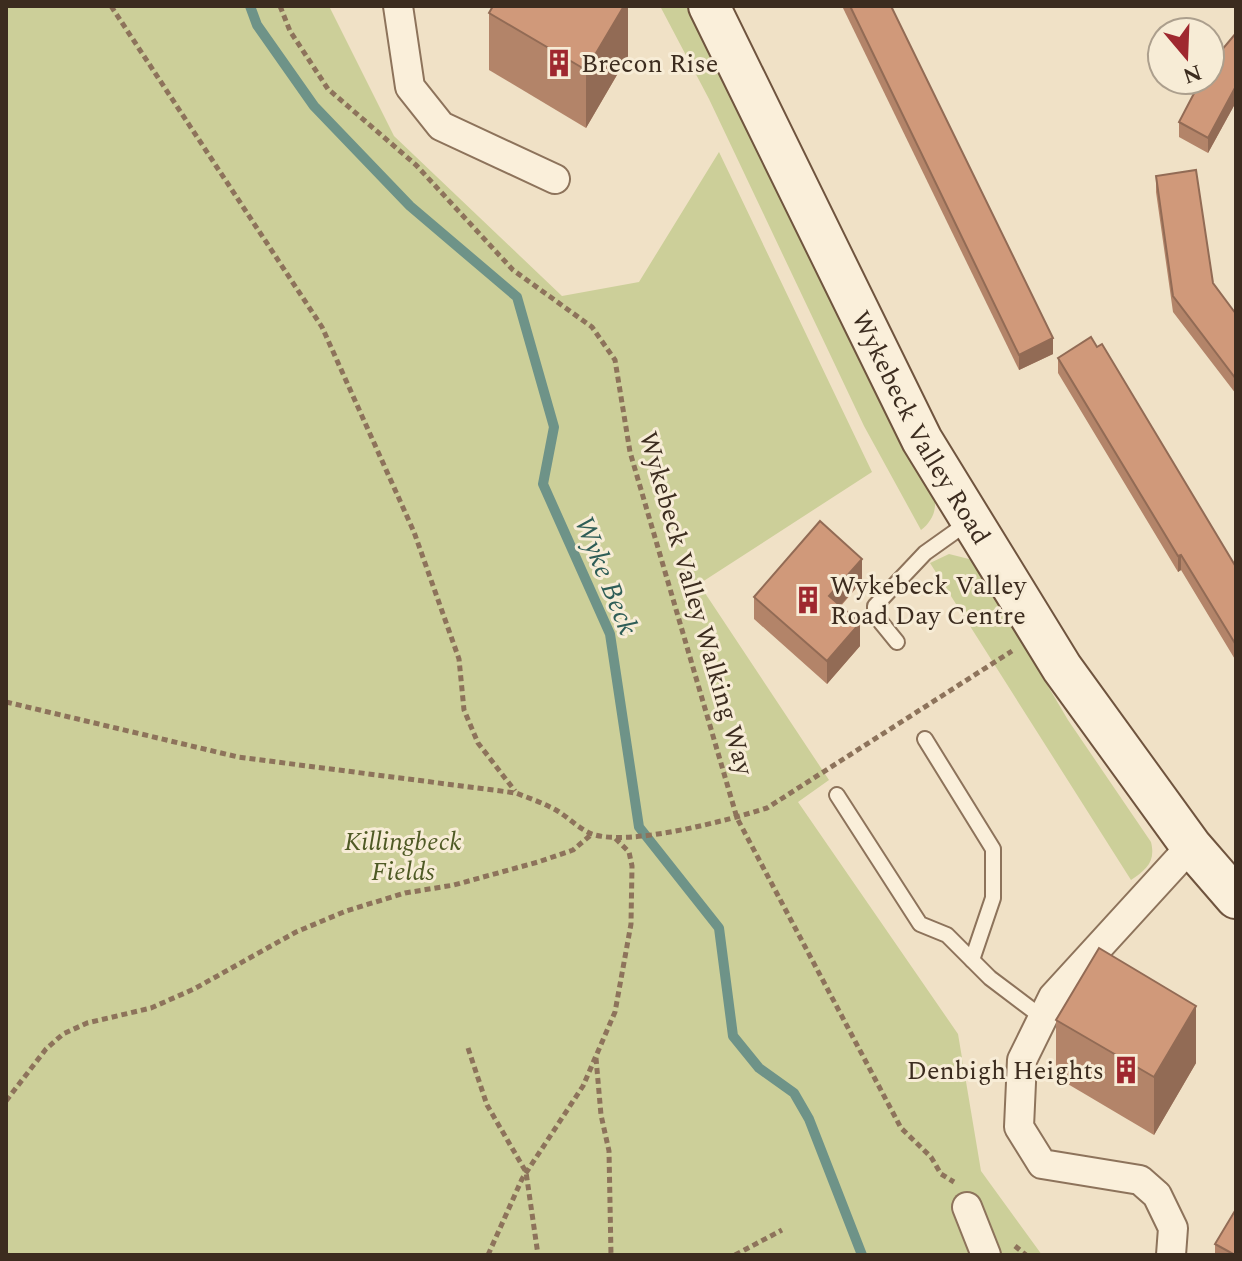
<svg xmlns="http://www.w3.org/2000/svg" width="1242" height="1261" font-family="Spectral,serif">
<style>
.green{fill:#cccf99}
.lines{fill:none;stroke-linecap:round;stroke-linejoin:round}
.stream{stroke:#6e9388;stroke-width:10}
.lane-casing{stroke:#8d735b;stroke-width:18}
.street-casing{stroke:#8d735b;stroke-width:32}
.secondary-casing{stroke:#6f543e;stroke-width:44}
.path{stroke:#8d735b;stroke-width:5;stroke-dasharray:6 4;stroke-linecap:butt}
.lane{stroke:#faefda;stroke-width:14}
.street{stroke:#faefda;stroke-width:28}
.secondary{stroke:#faefda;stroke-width:40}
.wall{fill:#b38469}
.shaded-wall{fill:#926b55}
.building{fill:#d0997a;stroke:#926b55;stroke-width:2}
.labels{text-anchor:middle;stroke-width:6;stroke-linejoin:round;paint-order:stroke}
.poi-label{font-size:26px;fill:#3c2c1f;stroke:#f7ecd6;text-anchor:start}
.street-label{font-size:26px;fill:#3c2c1f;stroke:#f7ecd6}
.park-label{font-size:26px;font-style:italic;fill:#4f5a25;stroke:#f7ecd6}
.water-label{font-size:28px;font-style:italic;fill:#2e5d57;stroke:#f7ecd6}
</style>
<rect width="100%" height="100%" fill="#f0e1c6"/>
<g class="green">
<polygon points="6,6 329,6 394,136 562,296 639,282 719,152 872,472 699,584 829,780 798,802 958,1034 981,1171 1042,1255 6,1255"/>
<path d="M660 6H692L933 491C938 507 934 520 921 530L864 426 709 99Z"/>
<path d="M949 554 969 559 977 566 1068 720 1151 842C1156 862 1146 870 1131 880L930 563Z"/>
</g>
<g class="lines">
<polyline class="stream" points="250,6 257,25 314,106 410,206 517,297 554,427 543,484 610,634 639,827 719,928 733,1036 759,1068 794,1093 809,1119 862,1255"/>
<defs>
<g id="lane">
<polyline points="897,642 875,615 875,606 925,553 970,521"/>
<polyline points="925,739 993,849 993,898 972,960"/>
<polyline points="837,795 920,924 947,935 990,978 1043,1018"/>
</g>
<g id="street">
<polyline points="398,6 410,87 441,126 555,179"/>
<polyline points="967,1207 986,1255"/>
<polyline points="1171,1255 1173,1228 1157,1195 1140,1180 1042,1164 1019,1127 1022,1060 1053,997 1191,846"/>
</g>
<g id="secondary">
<path id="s1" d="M709 6 922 440 1062 668 1191 846 1236 898"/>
</g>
</defs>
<use href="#lane" class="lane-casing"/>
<use href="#street" class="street-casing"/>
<use href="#secondary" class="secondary-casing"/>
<g class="path">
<polyline points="111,6 322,327 414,532 459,659 464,710 478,743 515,791"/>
<polyline points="280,6 290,31 328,89 416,165 513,270 592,327 615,360 630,452 737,818 901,1128 931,1157 941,1174 954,1182"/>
<path d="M6 702 238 757 516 793C529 798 543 803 556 810 568 817 579 829 592 834 629 847 729 820 767 808L1012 651"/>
<polyline points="468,1048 487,1105 526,1172 538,1255"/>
<polyline points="596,1058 601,1115 609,1151 611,1255"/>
<polyline points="6,1101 46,1049 63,1034 87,1023 151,1008 194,989 296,932 346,911 405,893 454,885 538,862 573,850 592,834"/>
<polyline points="1015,1246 1026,1255"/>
<polyline points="488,1255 522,1179 583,1086 615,1012 631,924 632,866 629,852 614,837"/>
<polyline points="735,1255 782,1230"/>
</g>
<use href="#lane" class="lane"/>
<use href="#street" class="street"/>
<use href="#secondary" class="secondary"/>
</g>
<g class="wall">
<polygon points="628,6 628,56 586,128 489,70 489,13"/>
<polygon points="842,6 891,6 1053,354 1019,370"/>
<polygon points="1236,33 1236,102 1208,153 1179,137 1179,122"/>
<polygon points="1156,176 1213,283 1236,314 1236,394 1173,312 1156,192"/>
<polygon points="1058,358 1236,567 1236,661 1181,570 1178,572 1058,373"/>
<polygon points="862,581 841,606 860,646 827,684 754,619 754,597"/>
<polygon points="1056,1020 1196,1063 1154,1135 1056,1077"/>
<polygon points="1215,1244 1236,1255 1215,1255"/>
</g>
<g class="shaded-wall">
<polygon points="624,6 628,6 628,56 586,128 586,70"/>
<polygon points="1236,86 1236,102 1208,153 1208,138"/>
<polygon points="1053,338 1053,354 1019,370 1019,355"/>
<polygon points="1181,555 1181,570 1178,572 1178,556"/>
<polygon points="862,559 862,581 829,618 829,596"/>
<polygon points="860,623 860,646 827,684 827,661"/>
<polygon points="1196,1006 1196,1063 1154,1135 1154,1077"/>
</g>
<g class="building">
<polygon points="493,6 624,6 586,70 489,13"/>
<polygon points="850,6 891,6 1053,338 1019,355"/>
<polygon points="1236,33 1236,86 1208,138 1179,122 1201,80 1210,80 1210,64"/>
<polygon points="1196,170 1213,283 1236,314 1236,379 1173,296 1156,176"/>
<polygon points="1091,337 1097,347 1102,344 1236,567 1236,645 1181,555 1178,556 1058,358"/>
<polygon points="820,521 862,559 829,596 860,623 827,661 754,597"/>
<polygon points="1099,948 1196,1006 1154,1077 1056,1020"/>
<polygon points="1236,1209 1236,1255 1235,1255 1215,1244"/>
</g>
<defs>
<symbol id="building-bare" viewBox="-9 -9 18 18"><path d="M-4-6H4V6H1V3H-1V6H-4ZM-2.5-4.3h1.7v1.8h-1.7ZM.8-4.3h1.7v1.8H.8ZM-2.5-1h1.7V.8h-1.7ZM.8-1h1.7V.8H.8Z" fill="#9f282f" stroke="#f7ecd6" stroke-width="2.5" paint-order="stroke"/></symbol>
</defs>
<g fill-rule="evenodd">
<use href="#building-bare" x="539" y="43" width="40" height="40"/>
<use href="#building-bare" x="788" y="580" width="40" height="40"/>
<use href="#building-bare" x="1106" y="1050" width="40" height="40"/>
</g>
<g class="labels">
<g class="poi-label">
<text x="581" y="72">Brecon Rise</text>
<text x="830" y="594">Wykebeck Valley<tspan x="830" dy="30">Road Day Centre</tspan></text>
<text x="1104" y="1079" text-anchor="end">Denbigh Heights</text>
</g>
<g class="street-label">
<text dy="9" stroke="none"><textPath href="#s1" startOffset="472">Wykebeck Valley Road</textPath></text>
<text transform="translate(697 603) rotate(74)" y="9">Wykebeck Valley Walking Way</text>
</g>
<g class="park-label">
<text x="403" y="850">Killingbeck<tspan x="403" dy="30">Fields</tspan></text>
</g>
<g class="water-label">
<text transform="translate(607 575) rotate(68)" y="10">Wyke Beck</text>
</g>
</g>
<rect width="1242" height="1261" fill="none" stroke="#3c2c1f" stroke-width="16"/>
<g transform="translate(1186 56) rotate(161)"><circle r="38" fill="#f7ecd6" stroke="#ac9f8d" stroke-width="2"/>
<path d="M0-6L14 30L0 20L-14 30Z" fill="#9f282f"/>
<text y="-12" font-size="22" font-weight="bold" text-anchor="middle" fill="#3c2c1f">N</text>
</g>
</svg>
